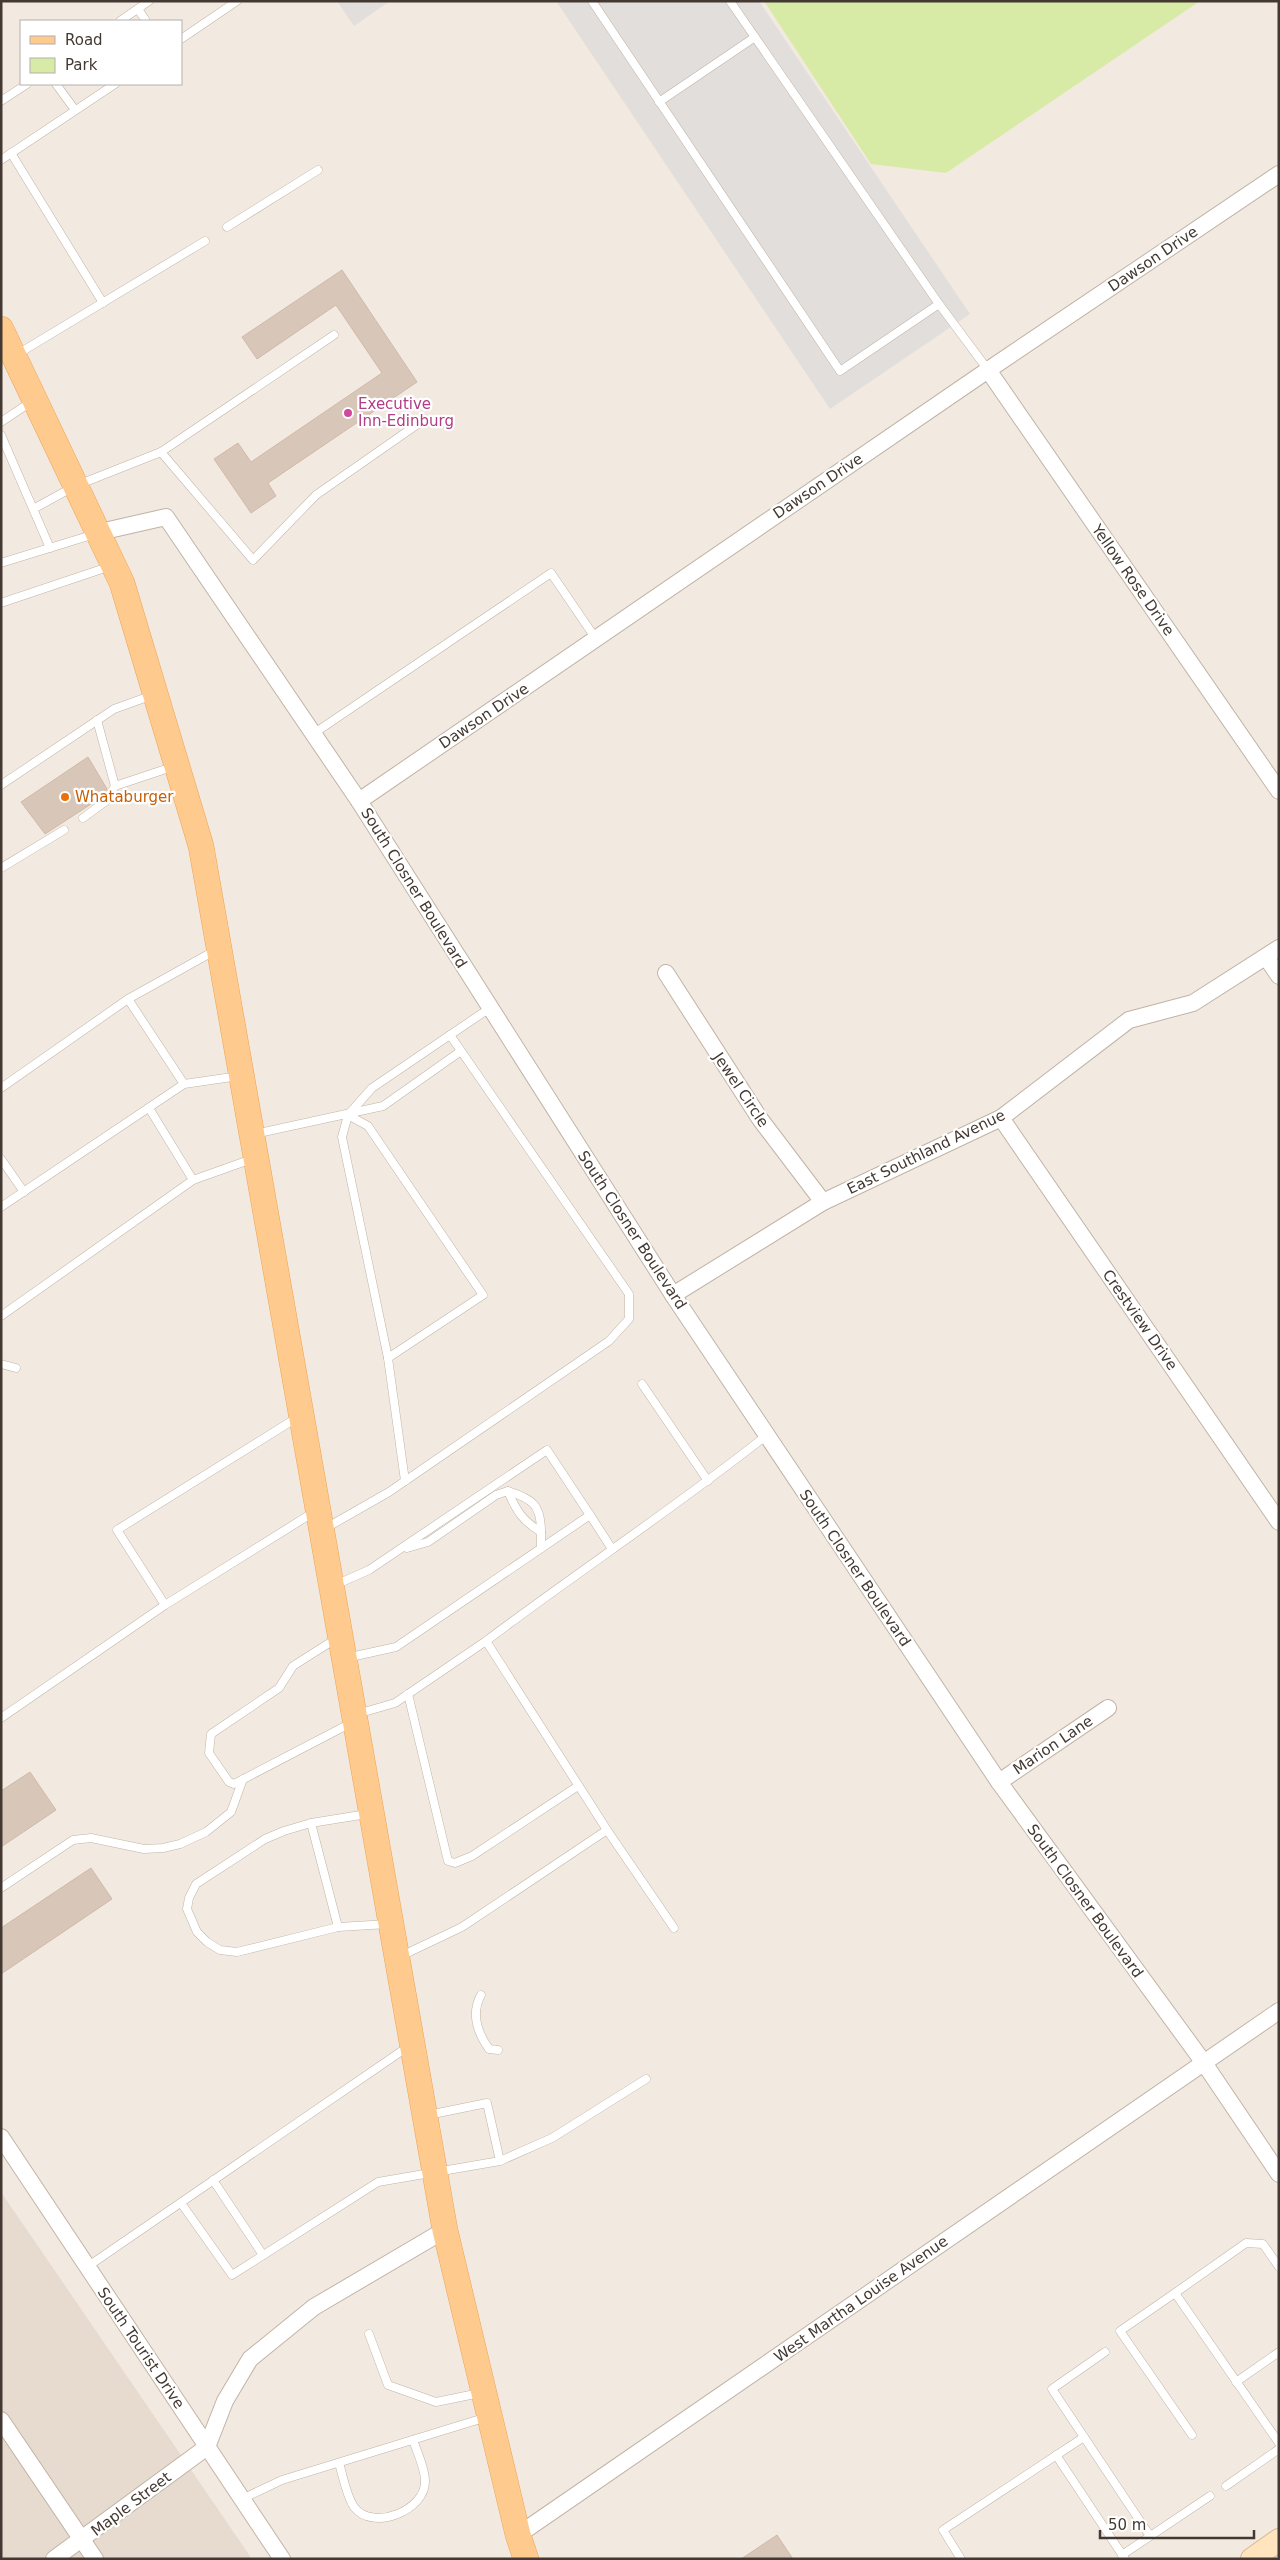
<svg xmlns="http://www.w3.org/2000/svg" width="1280" height="2560" font-family="'DejaVu Sans',sans-serif">
<style>
.residential{fill:#e7dbcf}
.green{fill:#d8eba6}
.parking{fill:#e2dedb}
.building{fill:#d8c6b9;stroke:#d0b9a8}
.lines{fill:none;stroke-linecap:round;stroke-linejoin:round}
.service-casing{stroke:#c1b3a6;stroke-width:9}
.minor-casing{stroke:#c1b3a6;stroke-width:18}
.secondary-casing{stroke:#d9b88e;stroke-width:24}
.primary-casing{stroke:#eda355;stroke-width:26}
.service{stroke:#fff;stroke-width:8}
.minor{stroke:#fff;stroke-width:16}
.secondary{stroke:#ffe4be;stroke-width:22}
.primary{stroke:#ffca8d;stroke-width:25}
.hotel-dot{fill:#d1479c;stroke:#fff;stroke-width:2}
.food-dot{fill:#e8710a;stroke:#fff;stroke-width:2}
.labels{text-anchor:middle;stroke-width:4.5;stroke-linejoin:round;paint-order:stroke}
.street-label{font-size:15px;fill:#443932;stroke:#fff}
.hotel-label{font-size:15px;fill:#b23c85;stroke:#fff;text-anchor:start}
.food-label{font-size:15px;fill:#c56008;stroke:#fff;text-anchor:start}
</style>
<rect width="100%" height="100%" fill="#f2eae1"/>
<polygon class="residential" points="1,2192 252,2559 1,2559"/>
<polygon class="green" points="764,1 1200,1 946,173 871,164"/>
<g class="parking">
<polygon points="337,1 390,1 354,26"/>
<polygon points="556,1 759,1 970,314 830,409"/>
</g>
<g class="building">
<polygon points="342,270 417,382 268,483 276,496 251,513 214,459 238,443 251,462 382,373 336,305 257,359 242,337"/>
<polygon points="88,757 107,789 102,797 45,834 21,802"/>
<polygon points="30,1772 56,1810 1,1847 1,1791"/>
<polygon points="91,1868 112,1899 1,1974 1,1928"/>
<polygon points="777,2535 793,2559 741,2559"/>
</g>
<g class="lines">
<defs>
<g id="service">
<polyline points="592,1 840,371 939,304 988,370"/>
<polyline points="730,1 939,304"/>
<polyline points="138,9 146,21"/>
<polyline points="120,21 149,1"/>
<polyline points="181,39 237,1"/>
<polyline points="56,84 75,110"/>
<polyline points="1,101 27,84"/>
<polyline points="659,102 755,37"/>
<polyline points="11,153 103,303"/>
<polyline points="1,160 115,84"/>
<polyline points="227,227 318,170"/>
<polyline points="16,355 205,241"/>
<polyline points="1,422 31,402"/>
<polyline points="1,435 50,548"/>
<polyline points="161,452 253,560 316,495 425,419"/>
<polyline points="35,508 75,486 161,452 334,335"/>
<polyline points="1,563 95,534"/>
<polyline points="1,603 111,566"/>
<polyline points="313,734 551,573 596,639"/>
<polyline points="1,785 114,709 153,695"/>
<polyline points="115,786 175,766"/>
<polyline points="83,818 106,801 115,786 97,720"/>
<polyline points="1,868 64,830"/>
<polyline points="450,1035 490,1008"/>
<polyline points="184,1084 128,999 216,950"/>
<polyline points="1,1088 128,999"/>
<polyline points="149,1108 193,1180"/>
<polyline points="254,1134 383,1106 461,1051"/>
<polyline points="1,1159 24,1192"/>
<polyline points="1,1207 184,1084 239,1076"/>
<polyline points="1,1316 193,1180 252,1159"/>
<polyline points="388,1358 405,1481"/>
<polyline points="1,1364 16,1368"/>
<polyline points="642,1384 708,1481"/>
<polyline points="298,1417 117,1530 165,1605 314,1512"/>
<path d="M508 1491C533 1499 541 1505 541 1532"/>
<polyline points="590,1515 612,1549"/>
<polyline points="326,1528 389,1492 609,1341 629,1319 629,1294 450,1035 372,1088 348,1115 342,1137 388,1358 483,1295 368,1126 348,1115"/>
<path d="M407 1548 428 1542 496 1495 508 1491C516 1511 523 1521 541 1532V1548"/>
<polyline points="335,1585 369,1570 547,1450 590,1515 396,1647 346,1658"/>
<polyline points="337,1638 293,1666 279,1688 211,1734 209,1753 229,1782 234,1784 353,1722"/>
<path d="M486 1641C579 1571 676 1507 767 1435"/>
<polyline points="408,1694 448,1861 455,1863 472,1856 578,1786"/>
<polyline points="357,1714 395,1703 486,1641 607,1830 462,1927 401,1956"/>
<polyline points="1,1718 165,1605"/>
<polyline points="367,1814 311,1823 284,1831 265,1839 196,1884 189,1898 187,1909 197,1932 207,1942 220,1950 237,1952 338,1927 388,1924"/>
<polyline points="311,1823 338,1927"/>
<polyline points="607,1830 674,1928"/>
<polyline points="1,1888 73,1840 91,1838 144,1849 163,1848 180,1844 206,1832 231,1812 243,1779"/>
<path d="M481 1995C471 2013 477 2032 489 2049L498 2050"/>
<polyline points="500,2161 552,2138 646,2079"/>
<polyline points="213,2180 263,2255"/>
<polyline points="181,2203 232,2275 378,2182 500,2161 487,2103 428,2115"/>
<polyline points="87,2267 409,2046"/>
<polyline points="1279,2267 1263,2244 1246,2243 1175,2293 1279,2443"/>
<polyline points="1175,2293 1120,2331 1192,2435"/>
<polyline points="369,2334 388,2385 436,2402 480,2393"/>
<polyline points="1236,2382 1279,2352"/>
<polyline points="1084,2437 1150,2536"/>
<polyline points="1056,2455 1125,2559"/>
<path d="M339 2463C343 2476 346 2495 354 2507 373 2532 426 2510 425 2481 425 2468 417 2452 413 2440"/>
<polyline points="1226,2486 1279,2449"/>
<polyline points="242,2499 282,2480 487,2417"/>
<polyline points="1122,2555 1210,2496"/>
<polyline points="961,2559 943,2530 1084,2437 1052,2389 1105,2352"/>
</g>
<g id="minor">
<polyline points="988,370 1279,791"/>
<polyline points="100,532 166,517 359,801 673,1295 999,1782 1204,2063 1279,2174"/>
<polyline points="359,801 988,370 1279,174"/>
<polyline points="1266,957 1279,976"/>
<polyline points="666,973 760,1119 823,1202"/>
<polyline points="1001,1118 1279,1522"/>
<polyline points="673,1295 823,1202 1001,1118 1129,1020 1193,1003 1279,948"/>
<polyline points="999,1782 1108,1708"/>
<polyline points="1,2137 282,2559"/>
<polyline points="1,2420 95,2559"/>
<polyline points="518,2535 1279,2011"/>
<polyline points="54,2559 207,2447 225,2401 250,2359 314,2307 445,2230"/>
</g>
<polyline id="secondary" points="1252,2559 1279,2540"/>
<polyline id="primary" points="1,329 122,583 201,846 445,2230 518,2535 526,2559"/>
</defs>
<use href="#service" class="service-casing"/>
<use href="#minor" class="minor-casing"/>
<use href="#secondary" class="secondary-casing"/>
<use href="#primary" class="primary-casing"/>
<use href="#service" class="service"/>
<use href="#minor" class="minor"/>
<use href="#secondary" class="secondary"/>
<use href="#primary" class="primary"/>
</g>
<circle class="hotel-dot" cx="348" cy="413" r="5"/>
<circle class="food-dot" cx="65" cy="797" r="5"/>
<g class="labels">
<g class="street-label">
<text transform="translate(1153 259) rotate(-34)" y="5">Dawson Drive</text>
<text transform="translate(818 486) rotate(-34)" y="5">Dawson Drive</text>
<text transform="translate(1133 580) rotate(55)" y="5">Yellow Rose Drive</text>
<text transform="translate(484 716) rotate(-34)" y="5">Dawson Drive</text>
<text transform="translate(414 888) rotate(58)" y="5">South Closner Boulevard</text>
<text transform="translate(741 1090) rotate(56)" y="5">Jewel Circle</text>
<text transform="translate(926 1152) rotate(-26)" y="5">East Southland Avenue</text>
<text transform="translate(632 1230) rotate(57)" y="5">South Closner Boulevard</text>
<text transform="translate(1140 1320) rotate(55)" y="5">Crestview Drive</text>
<text transform="translate(855 1568) rotate(56)" y="5">South Closner Boulevard</text>
<text transform="translate(1053 1745) rotate(-34)" y="5">Marion Lane</text>
<text transform="translate(1085 1901) rotate(54)" y="5">South Closner Boulevard</text>
<text transform="translate(861 2299) rotate(-35)" y="5">West Martha Louise Avenue</text>
<text transform="translate(141 2348) rotate(56)" y="5">South Tourist Drive</text>
<text transform="translate(131 2504) rotate(-37)" y="5">Maple Street</text>
</g>
<g class="hotel-label">
<text x="358" y="409">Executive<tspan x="358" dy="17">Inn-Edinburg</tspan></text>
</g>
<g class="food-label">
<text x="75" y="802">Whataburger</text>
</g>
</g>
<rect width="1280" height="2560" fill="none" stroke="#443932" stroke-width="5"/>
<rect x="20" y="20" width="162" height="65" fill="#ffffff" stroke="#b4b0ad"/>
<rect x="30" y="36" width="25" height="8" fill="#ffca8d" stroke="#b4b0ad"/>
<text x="65" y="45" font-size="15" fill="#443932">Road</text>
<rect x="30" y="58" width="25" height="15" fill="#d8eba6" stroke="#b4b0ad"/>
<text x="65" y="70" font-size="15" fill="#443932">Park</text>
<path d="M1100 2530v8h154v-8" fill="none" stroke="#443932" stroke-width="2.5"/>
<text x="1108" y="2530" font-size="15" fill="#443932" stroke="#ffffff" stroke-width="4" paint-order="stroke">50 m</text>
</svg>
